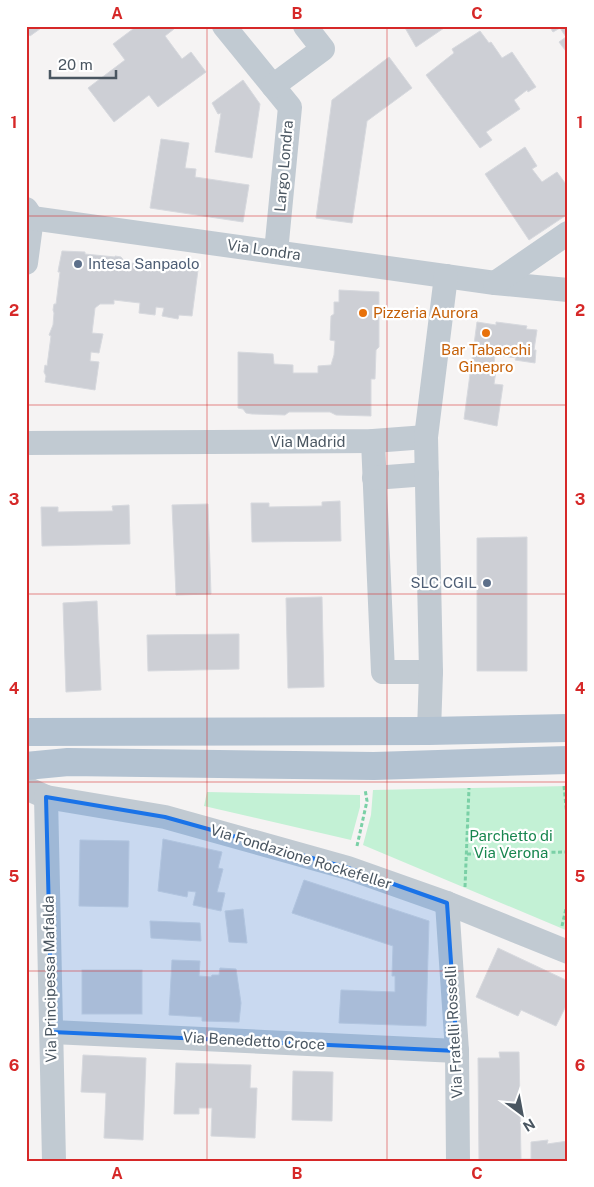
<svg xmlns="http://www.w3.org/2000/svg" width="594" height="1187" font-family="'Public Sans',sans-serif">
<style>
.green{fill:#c3f1d5}
.building{fill:#cdcfd5;stroke:#d7d9de}
.lines{fill:none;stroke-linecap:round;stroke-linejoin:round}
.path{stroke:#7ad0a6;stroke-width:3;stroke-dasharray:4 2.5;stroke-linecap:butt}
.minor{stroke:#c1cad2;stroke-width:24}
.major{stroke:#b3c2d1;stroke-width:28}
.marked{fill:#1a73e8;fill-opacity:0.2;stroke:#1a73e8;stroke-width:4;stroke-linejoin:round}
.grid{fill:none;stroke:#d62828;stroke-width:1;stroke-opacity:0.55}
.service-dot{fill:#5c6f8a;stroke:#fff;stroke-width:2}
.food-dot{fill:#e8710a;stroke:#fff;stroke-width:2}
.labels{text-anchor:middle;stroke-width:4.5;stroke-linejoin:round;paint-order:stroke}
.street-label{font-size:15px;fill:#4a5661;stroke:#fff}
.service-label{font-size:15px;fill:#4e5e75;stroke:#fff;text-anchor:start}
.food-label{font-size:15px;fill:#c56008;stroke:#fff;text-anchor:start}
.park-label{font-size:15px;fill:#17864f;stroke:#fff}
.neatline{fill:none;stroke:#d62828;stroke-width:2}
.grid-label{font-size:16px;text-anchor:middle;font-weight:bold;fill:#d62828}
</style>
<rect width="100%" height="100%" fill="#f5f3f3"/>
<g class="green">
<polygon points="568,786 568,931 363,845 371,815 373,790"/>
<polygon points="207,792 360,795 360,807 351,840 204,806"/>
</g>
<g class="building">
<polygon points="26,26 44,26 30,36 26,31"/>
<polygon points="137,26 172,26 174,29 165,36 182,59 191,52 206,72 158,107 149,95 114,122 88,88 125,60 113,44"/>
<polygon points="404,26 447,26 416,47"/>
<polygon points="549,26 568,26 568,54 559,42 566,37 560,28 553,32"/>
<polygon points="480,31 489,43 491,42 502,58 512,52 536,87 528,92 527,90 514,100 520,109 486,132 492,140 480,148 426,75 454,53 452,49"/>
<polygon points="389,57 412,88 367,121 352,223 316,218 332,100"/>
<polygon points="243,80 260,104 252,158 215,152 221,113 218,114 212,103"/>
<polygon points="161,139 189,143 185,168 196,169 195,177 249,185 243,222 150,208"/>
<polygon points="525,147 537,166 532,169 542,182 557,172 568,187 568,214 529,240 485,174"/>
<polygon points="62,251 85,252 85,254 115,257 115,256 121,257 125,262 139,264 145,260 151,261 151,264 180,267 181,266 187,266 198,270 192,316 179,315 178,319 162,316 164,308 156,307 155,315 139,313 140,303 114,300 114,304 100,304 95,308 92,333 103,334 99,353 91,352 90,361 99,362 95,390 45,382 46,376 44,372 45,365 47,366 51,336 49,335 53,325 54,313 53,310 54,304 56,304 60,272 58,272 59,266"/>
<polygon points="339,290 379,292 379,347 376,350 375,379 371,379 371,416 336,415 330,412 289,412 285,415 252,414 246,413 243,409 238,408 238,352 273,354 274,364 293,365 293,373 318,373 318,366 331,365 334,355 335,341 330,340 331,316 334,314 334,302 339,302"/>
<polygon points="477,322 496,325 496,322 527,326 526,329 537,330 534,350 536,350 535,363 515,360 516,358 495,355 494,364 497,364 494,384 503,385 497,426 464,419"/>
<polygon points="340,501 341,541 252,542 251,503 269,503 269,507 322,506 322,502"/>
<polygon points="208,504 211,594 176,595 172,505"/>
<polygon points="129,505 130,544 42,546 41,507 58,507 58,512 113,511 112,506"/>
<polygon points="527,537 527,671 477,671 477,538"/>
<polygon points="322,597 324,687 288,688 286,598"/>
<polygon points="97,601 101,690 66,692 63,603"/>
<polygon points="239,634 239,669 148,671 147,635"/>
<polygon points="163,839 222,852 218,868 223,869 217,892 225,893 221,911 193,905 196,892 188,891 187,897 158,891"/>
<polygon points="80,840 129,841 128,907 79,906"/>
<polygon points="304,880 429,921 426,1026 339,1023 341,990 395,992 395,976 392,976 393,946 292,913"/>
<polygon points="243,909 247,943 229,942 225,911"/>
<polygon points="150,921 200,923 201,941 151,938"/>
<polygon points="498,948 568,981 568,1002 556,1026 521,1010 518,1016 476,997"/>
<polygon points="172,960 200,961 199,976 211,977 212,975 219,975 220,968 236,969 241,1003 239,1022 202,1021 202,1017 169,1015"/>
<rect x="82" y="970" width="60" height="44"/>
<polygon points="499,1052 519,1052 521,1159 531,1159 531,1142 548,1140 547,1144 568,1141 568,1161 479,1161 478,1058 500,1058"/>
<polygon points="83,1055 146,1058 143,1140 104,1138 106,1093 81,1092"/>
<polygon points="176,1063 251,1065 250,1088 257,1088 255,1138 211,1136 212,1108 199,1108 199,1114 174,1114"/>
<polygon points="293,1071 333,1072 332,1121 292,1120"/>
</g>
<g class="lines">
<g class="path">
<polyline points="564,786 568,827"/>
<polyline points="357,846 367,801 365,789"/>
<polyline points="467,854 568,852"/>
<polyline points="465,887 469,788"/>
<polyline points="562,926 568,900"/>
</g>
<g class="minor">
<polyline points="224,26 290,107 276,252"/>
<polyline points="273,86 323,49 305,26"/>
<polyline points="26,209 32,218 26,263"/>
<polyline points="32,218 495,283 568,290"/>
<polyline points="495,283 568,233"/>
<polyline points="373,441 383,672 431,672"/>
<polyline points="26,443 373,441 426,437"/>
<polyline points="374,478 427,474"/>
<polyline points="429,731 431,672 426,437 446,276"/>
<polyline points="26,788 46,797 165,817 348,868 447,903 568,952"/>
<polyline points="46,797 54,1161"/>
<polyline points="447,903 457,1051 458,1161"/>
<polyline points="52,1032 457,1051"/>
</g>
<g class="major">
<polyline points="26,732 429,731 568,728"/>
<polyline points="26,766 68,762 374,766 568,760"/>
</g>
</g>
<path class="marked" d="M46 797 165 817 348 868 447 903 457 1051 52 1032Z"/>
<path class="grid" d="M207 26V1161M387 26V1161M26 216H568M26 405H568M26 594H568M26 782H568M26 971H568"/>
<g class="service-dot">
<circle cx="78" cy="264" r="5"/>
<circle cx="487" cy="583" r="5"/>
</g>
<g class="food-dot">
<circle cx="363" cy="313" r="5"/>
<circle cx="486" cy="333" r="5"/>
</g>
<g class="labels">
<g class="street-label">
<text transform="translate(284 166) rotate(-85)" y="5">Largo Londra</text>
<text transform="translate(264 250) rotate(8)" y="5">Via Londra</text>
<text x="308" y="447">Via Madrid</text>
<text transform="translate(301 857) rotate(17)" y="5">Via Fondazione Rockefeller</text>
<text transform="translate(50 979) rotate(-91)" y="5">Via Principessa Mafalda</text>
<text transform="translate(454 1032) rotate(-93)" y="5">Via Fratelli Rosselli</text>
<text transform="translate(254 1041) rotate(3)" y="5">Via Benedetto Croce</text>
</g>
<g class="service-label">
<text x="88" y="269">Intesa Sanpaolo</text>
<text x="477" y="588" text-anchor="end">SLC CGIL</text>
</g>
<g class="food-label">
<text x="373" y="318">Pizzeria Aurora</text>
<text x="486" y="355" text-anchor="middle">Bar Tabacchi<tspan x="486" dy="17">Ginepro</tspan></text>
</g>
<g class="park-label">
<text x="511" y="841">Parchetto di<tspan x="511" dy="17">Via Verona</tspan></text>
</g>
</g>
<rect width="594" height="1187" fill="none" stroke="#ffffff" stroke-width="55"/>
<g transform="translate(522 1114) rotate(148)" stroke="#ffffff" stroke-width="4" paint-order="stroke">
<path d="M0-4L9 19L0 12L-9 19Z" fill="#4a5661"/>
<text y="-8" font-size="14" font-weight="bold" text-anchor="middle" fill="#4a5661">N</text>
</g>
<path d="M50 70v8h66v-8" fill="none" stroke="#4a5661" stroke-width="2.5"/>
<text x="58" y="70" font-size="15" fill="#4a5661" stroke="#ffffff" stroke-width="4" paint-order="stroke">20 m</text>
<rect x="28" y="28" width="538" height="1132" class="neatline"/>
<g class="grid-label">
<text x="117" y="19">A</text>
<text x="297" y="19">B</text>
<text x="477" y="19">C</text>
<text x="14" y="128">1</text>
<text x="580" y="128">1</text>
<text x="14" y="316">2</text>
<text x="580" y="316">2</text>
<text x="14" y="505">3</text>
<text x="580" y="505">3</text>
<text x="14" y="694">4</text>
<text x="580" y="694">4</text>
<text x="14" y="882">5</text>
<text x="580" y="882">5</text>
<text x="14" y="1071">6</text>
<text x="580" y="1071">6</text>
<text x="117" y="1179">A</text>
<text x="297" y="1179">B</text>
<text x="477" y="1179">C</text>
</g>
</svg>
